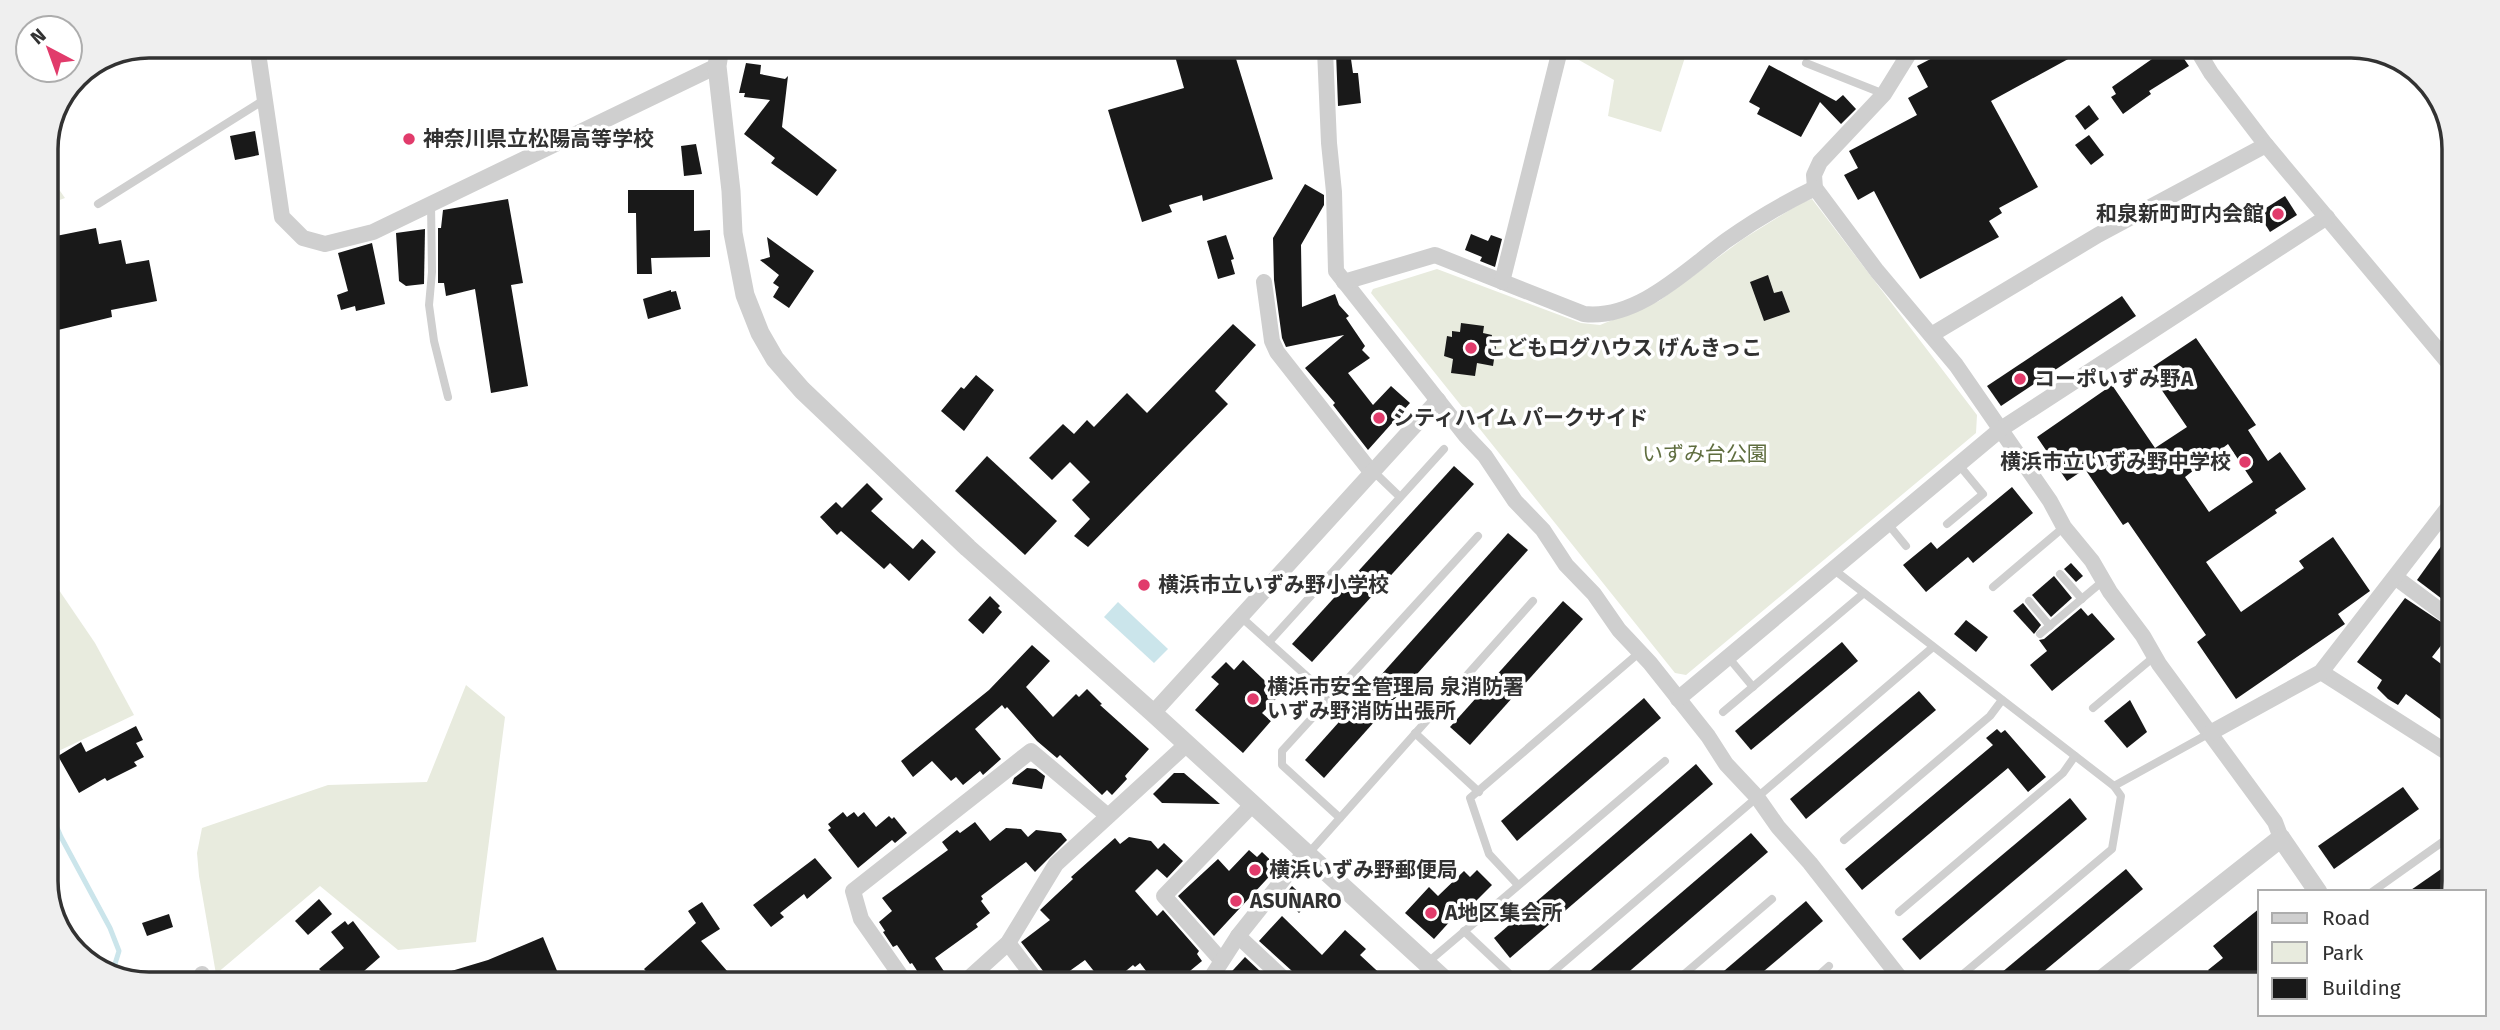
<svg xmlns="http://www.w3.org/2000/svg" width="2500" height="1030" font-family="'Fira Sans','Noto Sans JP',sans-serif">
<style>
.green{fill:#e8ebde}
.water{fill:#cbe5eb}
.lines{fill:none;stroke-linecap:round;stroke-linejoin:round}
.stream{stroke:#cbe5eb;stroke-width:5}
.building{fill:#191919;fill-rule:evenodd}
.service{stroke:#cfcfcf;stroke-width:8}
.minor{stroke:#cfcfcf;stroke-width:16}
.tertiary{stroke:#cfcfcf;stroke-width:19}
.poi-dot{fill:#e13b6b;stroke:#fff;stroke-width:2.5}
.labels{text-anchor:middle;stroke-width:7;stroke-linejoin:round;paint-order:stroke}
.poi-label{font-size:21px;font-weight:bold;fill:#323232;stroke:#fff;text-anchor:start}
.park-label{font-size:21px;fill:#5f6d3f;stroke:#fff}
.rim{fill:none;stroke:#323232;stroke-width:3.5}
</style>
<rect width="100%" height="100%" fill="#fff"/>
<g class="green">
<polygon points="1573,50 1687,51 1661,132 1608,116 1614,80 1572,56"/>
<polygon points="46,171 65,198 46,205"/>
<polygon points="1812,199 1977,415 1976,433 1686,675 1675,673 1371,293 1373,289 1437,269 1581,323 1600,325 1659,301 1743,239 1801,203"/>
<polygon points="46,571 95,643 134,715 46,757"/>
<polygon points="466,685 505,717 476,942 398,950 320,886 216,974 199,876 197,853 202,828 328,785 427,782"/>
</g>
<polygon class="water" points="1118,602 1168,649 1154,663 1104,617"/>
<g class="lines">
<polyline class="stream" points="46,802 61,837 110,928 119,951 111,977"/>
</g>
<g class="building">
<polygon points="1173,49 1233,49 1273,179 1203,201 1202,195 1169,205 1172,212 1142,222 1108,110 1184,88"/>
<polygon points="1336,52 1350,52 1353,73 1358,73 1361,103 1338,106"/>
<polygon points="1944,52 2081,52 1991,101 2038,187 1999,208 2002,213 1989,221 1999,237 1920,279 1874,191 1858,200 1844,175 1858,168 1849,151 1917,115 1908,98 1928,87 1917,66"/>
<polygon points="2162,52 2180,53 2189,66 2149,91 2151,94 2123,114 2111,97 2116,94 2112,87"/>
<polygon points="746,63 761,65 760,74 785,79 788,76 782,127 837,170 817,196 771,163 775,158 744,134 770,100 744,97 745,93 739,93"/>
<polygon points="1769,65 1836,101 1843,95 1856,109 1841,124 1820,102 1801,137 1757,114 1760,108 1749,102"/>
<polygon points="2089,105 2099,119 2085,130 2075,116"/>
<polygon points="255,131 259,155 235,160 230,136"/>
<polygon points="2089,135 2104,155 2091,165 2075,145"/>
<polygon points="696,144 702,174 684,176 681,146"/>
<polygon points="1305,184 1324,195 1324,205 1301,245 1302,307 1335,294 1339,305 1349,316 1346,318 1365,346 1362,350 1370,358 1348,373 1373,405 1391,386 1410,403 1368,450 1333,405 1335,403 1305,368 1344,335 1286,347 1282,338 1274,280 1273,238"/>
<polygon points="628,190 694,190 694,231 710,230 710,257 651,258 652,274 637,274 636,213 628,213"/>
<polygon points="2285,196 2297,215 2270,232 2258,213"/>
<polygon points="508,199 523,283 511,285 528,386 491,393 475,289 446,296 444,283 438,283 438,228 441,228 443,210"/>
<polygon points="96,228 99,244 121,240 126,264 149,260 157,301 111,310 112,317 58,330 46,266 46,238"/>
<polygon points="425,229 424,284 406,286 399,281 396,233"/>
<polygon points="1471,234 1488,241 1491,235 1502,239 1495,267 1480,261 1482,257 1465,250"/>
<polygon points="1226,235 1234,259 1231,260 1235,274 1218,279 1207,241"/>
<polygon points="767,237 814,271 789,308 773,297 779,287 773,283 779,275 760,260 770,257"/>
<polygon points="372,243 385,304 356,311 355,306 341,310 337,295 348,291 338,253"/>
<polygon points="1768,275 1774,293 1782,291 1790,312 1764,321 1750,282"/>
<polygon points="671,290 671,292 676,291 681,309 648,319 643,299"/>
<polygon points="2122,296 2136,316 2001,406 1987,386"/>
<polygon points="1461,323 1484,326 1483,333 1492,335 1491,340 1497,340 1493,366 1477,363 1475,376 1451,373 1453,359 1444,356 1447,336 1452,337 1452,331 1460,332"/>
<polygon points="1233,324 1256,345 1215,391 1228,404 1088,547 1074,536 1090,519 1072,500 1090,482 1070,462 1052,480 1029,458 1063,424 1074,434 1087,420 1094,427 1127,393 1147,413"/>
<path d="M2196 338 2256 425 2248 430 2268 461 2280 452 2306 489 2275 510 2277 513 2206 562 2241 612 2304 568 2299 561 2333 537 2370 591 2338 614 2345 624 2236 699 2197 642 2206 635 2128 522 2123 525 2085 469 2067 481 2037 437 2112 385 2155 448 2187 427 2148 370ZM2228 444 2253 482 2209 512 2185 477Z"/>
<polygon points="976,375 994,390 964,431 941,411 961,387 964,389"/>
<polygon points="987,456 1057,521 1025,555 955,491"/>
<polygon points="1454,466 1474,484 1312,662 1292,644"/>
<polygon points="867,483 883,499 871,511 913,549 922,539 936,552 909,581 890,563 884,569 841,531 837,535 820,517 836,502 842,508"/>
<polygon points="2012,487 2033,513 1973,563 1968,557 1926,592 1903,565 1931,542 1937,549"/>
<polygon points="1508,533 1528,550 1324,778 1305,760"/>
<polygon points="2450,534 2450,605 2417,580"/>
<polygon points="2071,563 2083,576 2076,582 2064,569"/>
<polygon points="2054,576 2072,598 2051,617 2032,595"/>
<polygon points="990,596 1000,606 998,608 1002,612 983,634 968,620"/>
<polygon points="2405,598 2450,628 2450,634 2432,657 2449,670 2449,713 2443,721 2406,694 2398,705 2388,699 2377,688 2382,680 2357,662"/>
<polygon points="1563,601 1583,619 1470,745 1450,727"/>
<polygon points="2023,603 2041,625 2034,634 2013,611"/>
<polygon points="2081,608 2088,616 2092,613 2115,639 2052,691 2030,665 2047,651 2039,640 2044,639"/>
<polygon points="1966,620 1988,637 1976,652 1954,634"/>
<polygon points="1842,642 1858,661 1751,750 1735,731"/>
<polygon points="1032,645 1050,661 1026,687 1053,717 1076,694 1079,697 1087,689 1102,704 1100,705 1149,749 1125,776 1127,779 1112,795 1107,790 1102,795 1060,755 1057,758 1037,741 1007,707 1005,709 1002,705 975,729 1001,759 983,775 980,771 963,785 956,777 951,781 932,761 913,777 901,761 989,690"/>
<polygon points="1243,660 1280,695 1262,713 1271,721 1243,753 1195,710 1219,684 1211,677 1226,662 1234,670"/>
<polygon points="1919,691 1936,710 1806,819 1790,799"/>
<polygon points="1644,698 1661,718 1517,841 1501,821"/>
<polygon points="2130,700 2147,732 2127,748 2104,721"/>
<polygon points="136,726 143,740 136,743 144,757 134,762 137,766 107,781 105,778 79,793 58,756 81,742 86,752"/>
<polygon points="1997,729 2001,733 2005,730 2046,777 2028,792 2008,768 1862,890 1845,869 1993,745 1986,738"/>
<polygon points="1696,764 1713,784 1510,958 1494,938"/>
<polygon points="1027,768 1036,769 1045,776 1042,789 1012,784 1014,778"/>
<polygon points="1174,773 1184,773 1220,804 1162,803 1153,794"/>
<polygon points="2403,787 2419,809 2334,869 2318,846"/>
<polygon points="2070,798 2087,819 1920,960 1902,939"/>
<polygon points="843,812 847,817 854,812 858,817 864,812 876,827 889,816 892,819 894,817 907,833 895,843 892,840 858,868 828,830 831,828 828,824"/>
<polygon points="975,822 990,841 1006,828 1021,829 1028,837 1036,830 1061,833 1067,840 1035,872 1026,862 981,896 983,899 981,901 990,913 976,924 978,927 935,958 950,980 923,980 912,963 910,964 897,945 893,947 883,932 885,931 879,922 892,911 882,898 948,850 942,842 957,830 960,833"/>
<polygon points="1751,833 1768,852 1617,982 1577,982"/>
<polygon points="1129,837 1151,841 1158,849 1164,843 1183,861 1167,878 1157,869 1135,891 1157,916 1163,910 1199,951 1197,954 1202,961 1179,980 1153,980 1140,963 1135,967 1133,965 1115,980 1101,980 1085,960 1057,980 1050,980 1021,942 1050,920 1040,910 1073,879 1071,877 1115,838 1120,844"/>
<polygon points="1249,850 1257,857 1262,852 1278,867 1214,936 1178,896 1218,859 1229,871"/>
<polygon points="815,858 832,878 807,899 804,894 780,913 784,917 771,927 753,905"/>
<polygon points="2447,865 2447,892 2408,892"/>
<polygon points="2126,869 2143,889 2030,983 1989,983"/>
<polygon points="1477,870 1492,885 1465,912 1462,908 1434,939 1405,913 1429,887 1438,896 1464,871 1470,877"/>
<polygon points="1292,886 1309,902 1299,913 1283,897"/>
<polygon points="319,899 332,914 308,935 295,921"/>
<polygon points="1806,901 1823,921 1751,982 1711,982"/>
<polygon points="702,902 720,929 701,941 734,979 653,979 644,969 696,923 688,911"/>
<polygon points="2260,908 2260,984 2220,984 2208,970 2223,958 2213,946"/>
<polygon points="169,914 173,927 147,936 142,923"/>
<polygon points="1282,916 1322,955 1345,930 1366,949 1360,955 1388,981 1303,981 1259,941"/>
<polygon points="345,921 348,925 353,921 380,957 356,978 327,977 319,969 344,948 331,932"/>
<polygon points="543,937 560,978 438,978 438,975 488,960"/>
<polygon points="1245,957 1262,973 1254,981 1223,981"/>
</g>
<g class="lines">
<g class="service">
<polyline points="1806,63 1884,94"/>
<polyline points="98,204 264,100"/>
<polyline points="431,204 432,272 429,305 434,341 448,397"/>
<polyline points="1373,471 1400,497"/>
<polyline points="1888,524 1906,546"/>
<polyline points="1947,524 1983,494 1959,465"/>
<polyline points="1833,569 2114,786 2210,733"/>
<polyline points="2060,574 2082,599"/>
<polyline points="1993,587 2064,527"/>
<polyline points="2029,601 2050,626"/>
<polyline points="1241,617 1331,698"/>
<polyline points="2040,634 2103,581"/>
<polyline points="1269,642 1444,449"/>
<polyline points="1728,657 1753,687"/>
<polyline points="2093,708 2155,656"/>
<polyline points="1723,712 1864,593"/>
<polyline points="1415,733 1479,792"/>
<polyline points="1340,818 1282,765 1282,751 1478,536"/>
<polyline points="1844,840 1990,716 2002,700"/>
<polyline points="1308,854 1533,601"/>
<polyline points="1518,885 1489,854 1470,798 1640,652"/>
<polyline points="2372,892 2448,838"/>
<polyline points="1899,912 2063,773 2075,756"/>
<polyline points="1464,931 1518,982"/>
<polyline points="1427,963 1665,761"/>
<polyline points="1956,980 2112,849 2121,796 2114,786"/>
<polyline points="1541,982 1933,647"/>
<polyline points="1675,982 1772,899"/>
<polyline points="1810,983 1829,966"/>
</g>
<g class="minor">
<polyline points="257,46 282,217 303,238 325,244 373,232 717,66"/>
<polyline points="1325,50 1329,143 1334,192 1336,271 1466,436 1485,456 1515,501 1543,530 1566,565 1594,594 1619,630 1650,663 1708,736 1726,764 1757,797 1778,827 1810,863 1904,983"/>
<polyline points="1910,52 1884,94 1820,162 1814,175 1815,188 1877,271 1956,365 2050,501 2064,527 2092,561 2110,592 2143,636 2159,664 2275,822 2281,838"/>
<polyline points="2199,53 2211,73 2266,145 2452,367"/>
<polyline points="1264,282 1272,341 1277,352 1372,473"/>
<path d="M1344 282 1435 255 1584 314C1638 320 1687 269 1727 240 1755 220 1784 203 1815 188"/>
<polyline points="1502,282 1560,50"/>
<polyline points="1931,335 2098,235 2266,145"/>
<polyline points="2395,577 2450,618"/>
<polyline points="2321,672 2448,753"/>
<polyline points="1678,699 2001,429 2327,217"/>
<polyline points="1153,713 1438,400"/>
<polyline points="2210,733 2321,672 2451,504"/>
<polyline points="1238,936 1286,981"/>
<polyline points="1008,943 1036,980"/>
<polyline points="1221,960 1164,896 1253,804"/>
<polyline points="202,974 203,977"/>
<polyline points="903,979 861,919 853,891 1031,751 1108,816"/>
<polyline points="967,980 1008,943 1056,864 1187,744"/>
<polyline points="1209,981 1238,936 1305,852"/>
</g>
<g class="tertiary">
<polyline points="720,47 717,66 731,191 733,233 745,295 760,333 775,359 802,390 968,548 1153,713 1446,981"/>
<polyline points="2096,984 2281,838 2318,892"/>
</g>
</g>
<g class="poi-dot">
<circle cx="409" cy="139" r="7"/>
<circle cx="2278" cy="214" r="7"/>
<circle cx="1471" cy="348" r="7"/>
<circle cx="2020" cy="379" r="7"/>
<circle cx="1379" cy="418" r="7"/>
<circle cx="2245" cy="462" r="7"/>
<circle cx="1144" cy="585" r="7"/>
<circle cx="1253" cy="699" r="7"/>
<circle cx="1255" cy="870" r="7"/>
<circle cx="1236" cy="901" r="7"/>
<circle cx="1431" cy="913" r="7"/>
</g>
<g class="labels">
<g class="poi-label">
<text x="423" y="146">神奈川県立松陽高等学校</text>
<text x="2264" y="221" text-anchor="end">和泉新町町内会館</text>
<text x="1485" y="355">こどもログハウス げんきっこ</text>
<text x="2034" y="386">コーポいずみ野A</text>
<text x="1393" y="425">シティハイム パークサイド</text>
<text x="2231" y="469" text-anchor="end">横浜市立いずみ野中学校</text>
<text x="1158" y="592">横浜市立いずみ野小学校</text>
<text x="1267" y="694">横浜市安全管理局 泉消防署<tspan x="1267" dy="24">いずみ野消防出張所</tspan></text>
<text x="1269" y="877">横浜いずみ野郵便局</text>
<text x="1250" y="908">ASUNARO</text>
<text x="1445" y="920">A地区集会所</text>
</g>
<g class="park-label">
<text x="1705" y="461">いずみ台公園</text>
</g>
</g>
<path d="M0 0H2500V1030H0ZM149 58H2351A91 91 0 0 1 2442 149V881A91 91 0 0 1 2351 972H149A91 91 0 0 1 58 881V149A91 91 0 0 1 149 58Z" fill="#efefef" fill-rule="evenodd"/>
<path class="rim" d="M149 58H2351A91 91 0 0 1 2442 149V881A91 91 0 0 1 2351 972H149A91 91 0 0 1 58 881V149A91 91 0 0 1 149 58Z"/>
<rect x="2258" y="890" width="228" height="126" fill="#ffffff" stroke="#adadad" stroke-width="2"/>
<rect x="2272" y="913" width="35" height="10" fill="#cfcfcf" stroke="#adadad" stroke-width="2"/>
<text x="2322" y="925" font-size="21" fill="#323232">Road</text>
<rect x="2272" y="942" width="35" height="21" fill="#e8ebde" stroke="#adadad" stroke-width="2"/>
<text x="2322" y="960" font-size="21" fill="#323232">Park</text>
<rect x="2272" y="978" width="35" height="21" fill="#191919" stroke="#adadad" stroke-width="2"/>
<text x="2322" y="995" font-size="21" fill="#323232">Building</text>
<g transform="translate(49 49) rotate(319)"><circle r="33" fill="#ffffff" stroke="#adadad" stroke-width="2"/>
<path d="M0-5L12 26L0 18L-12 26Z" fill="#e13b6b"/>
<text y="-10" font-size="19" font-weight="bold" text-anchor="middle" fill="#323232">N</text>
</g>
</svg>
